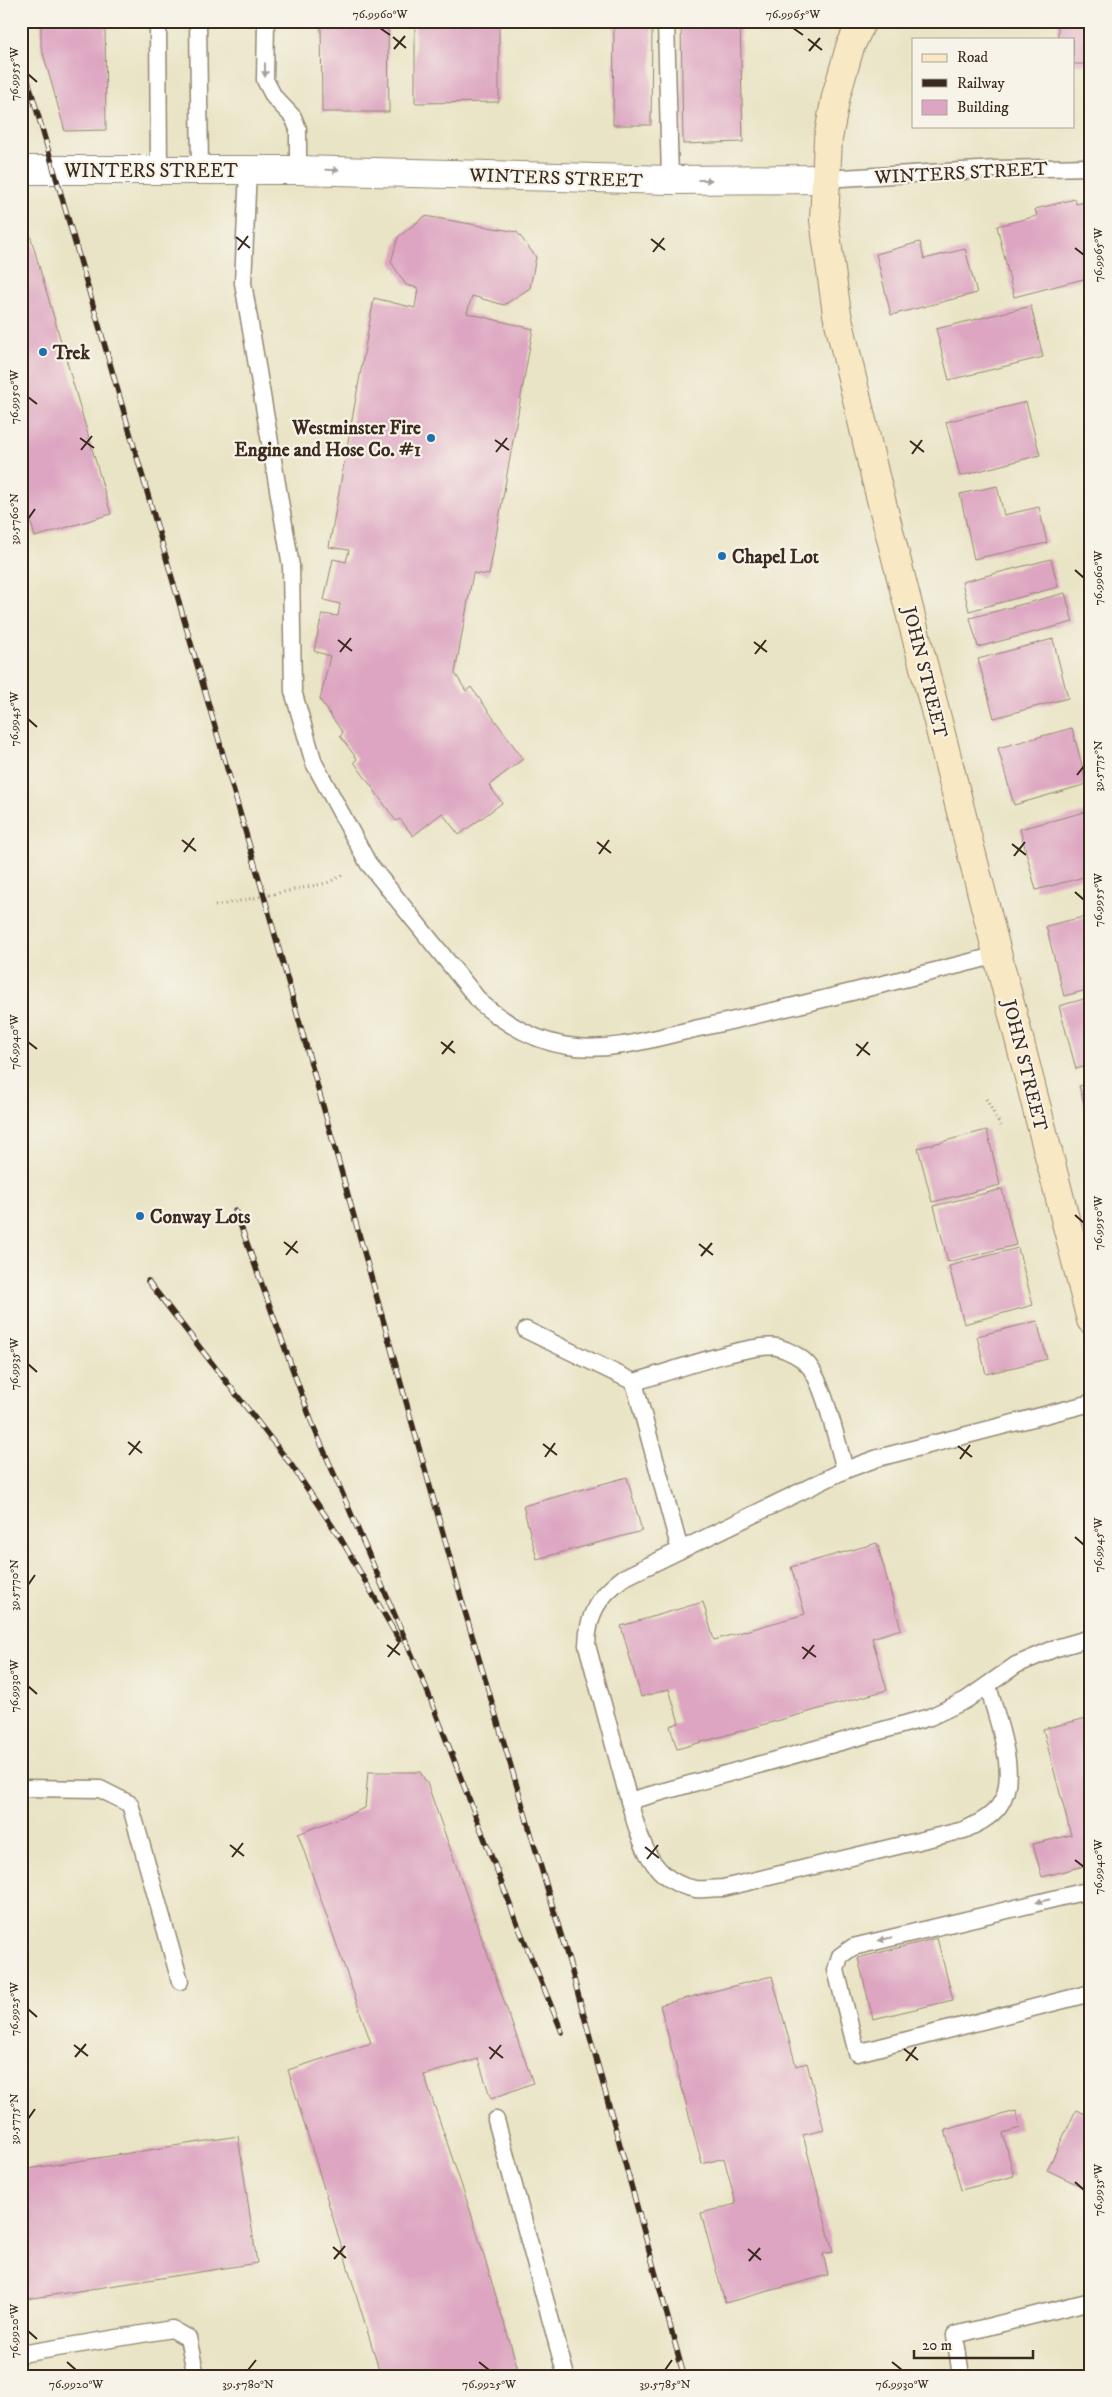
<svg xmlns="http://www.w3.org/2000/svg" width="1112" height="2397" font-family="'IM FELL DW Pica',serif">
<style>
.building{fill:#dda5c1}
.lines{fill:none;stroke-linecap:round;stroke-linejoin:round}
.lane-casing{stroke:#928772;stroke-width:19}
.street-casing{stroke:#928772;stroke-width:30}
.secondary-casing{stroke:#928772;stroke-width:30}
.path{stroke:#928772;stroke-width:3;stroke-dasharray:1 4;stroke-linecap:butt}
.lane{stroke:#fff;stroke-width:16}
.street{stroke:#fff;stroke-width:28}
.secondary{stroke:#f8e8c3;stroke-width:28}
.rail-casing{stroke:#3b2a1e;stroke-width:5.5}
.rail{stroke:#f7f3e8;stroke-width:4;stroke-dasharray:11;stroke-linecap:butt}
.oneway{fill:#a79f9a}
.ticks{fill:none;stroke:#3b2a1e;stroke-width:2}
.poi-dot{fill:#1f6fb2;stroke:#f7f3e8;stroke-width:2}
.labels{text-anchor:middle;stroke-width:4.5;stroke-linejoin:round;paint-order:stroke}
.street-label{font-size:19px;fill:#3b2a1e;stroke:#f7f3e8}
.poi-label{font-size:19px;font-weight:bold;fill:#3b2a1e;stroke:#f7f3e8;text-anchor:start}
.neatline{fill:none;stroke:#3b2a1e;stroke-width:2}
.ticks-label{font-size:12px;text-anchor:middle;fill:#3b2a1e}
</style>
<rect width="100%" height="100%" fill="#f7f3e8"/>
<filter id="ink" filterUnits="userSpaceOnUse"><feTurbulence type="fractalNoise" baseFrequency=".02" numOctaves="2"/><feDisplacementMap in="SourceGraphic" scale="10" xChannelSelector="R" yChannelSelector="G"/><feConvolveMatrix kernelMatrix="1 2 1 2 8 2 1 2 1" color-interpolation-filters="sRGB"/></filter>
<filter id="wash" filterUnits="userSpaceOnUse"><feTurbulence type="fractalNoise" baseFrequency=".0096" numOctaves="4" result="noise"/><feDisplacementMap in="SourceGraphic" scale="20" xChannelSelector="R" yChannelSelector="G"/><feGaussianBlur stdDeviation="1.12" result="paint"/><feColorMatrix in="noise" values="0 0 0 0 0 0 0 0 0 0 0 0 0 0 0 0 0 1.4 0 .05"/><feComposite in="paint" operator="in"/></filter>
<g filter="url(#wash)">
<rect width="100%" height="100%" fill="#e9e4c5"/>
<g id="blocks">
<g class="building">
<polygon points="41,21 105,21 106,130 65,131 41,46"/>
<polygon points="321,21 388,21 389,112 322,112"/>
<polygon points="415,21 499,21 499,102 415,103"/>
<polygon points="614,21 652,21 651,125 613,125"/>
<polygon points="681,21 740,21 743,142 683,144"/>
<polygon points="1058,21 1091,21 1091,64 1073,64 1073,39 1058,39"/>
<polygon points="1075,199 1076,204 1091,201 1091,277 1014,297 997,226 1037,216 1035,209"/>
<polygon points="24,214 111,514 35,537 21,489 21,215"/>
<polygon points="425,216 517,232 536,257 530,288 504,305 472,296 467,313 533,329 489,575 473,573 455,673 466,691 471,687 523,759 489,785 502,803 459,835 442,813 413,836 400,819 396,821 354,762 357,759 340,736 343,733 320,700 330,656 314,651 322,614 338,616 340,604 324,600 333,559 346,562 349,550 329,547 374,298 415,308 418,288 406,285 391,262 398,237"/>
<polygon points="920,242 924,259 965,249 977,293 891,315 876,254"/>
<polygon points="1031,306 1043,357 949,380 936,329"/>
<polygon points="1026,402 1040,455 960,476 946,422"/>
<polygon points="997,486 1004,515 1039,507 1047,543 974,559 960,494"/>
<polygon points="1051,559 1058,587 969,611 962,582"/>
<polygon points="1065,593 1073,622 978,647 970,618"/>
<polygon points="1053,639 1068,698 994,718 978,659"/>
<polygon points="1072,728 1087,784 1014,805 998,748"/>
<polygon points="1089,811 1091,819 1091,875 1036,890 1020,829"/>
<polygon points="1091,915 1091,989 1064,996 1046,926"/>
<polygon points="1091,997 1091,1065 1076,1069 1059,1006"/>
<polygon points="1091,1083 1091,1124 1090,1124 1079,1086"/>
<polygon points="987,1130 1000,1185 932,1202 918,1148"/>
<polygon points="1002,1189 1016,1245 948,1262 934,1206"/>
<polygon points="1018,1248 1033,1305 964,1324 949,1266"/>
<polygon points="1037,1321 1047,1359 986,1374 977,1336"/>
<polygon points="627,1477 642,1531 537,1559 523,1506"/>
<polygon points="877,1543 901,1629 872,1638 887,1690 677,1749 670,1726 679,1723 669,1689 641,1697 621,1626 703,1602 714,1640 805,1614 791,1567"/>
<polygon points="1091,1717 1091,1864 1042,1877 1033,1844 1071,1835 1043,1729"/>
<polygon points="368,1772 420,1772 427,1783 533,2083 491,2099 478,2059 424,2075 471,2213 520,2376 381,2376 288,2070 371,2043 298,1834 365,1808"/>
<polygon points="937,1938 953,2000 873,2019 858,1958"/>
<polygon points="772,1976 796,2066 807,2063 824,2130 803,2135 833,2252 823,2254 828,2275 725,2303 701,2213 736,2204 724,2158 702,2164 660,2005"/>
<polygon points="1076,2110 1091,2117 1091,2191 1047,2170"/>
<polygon points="1016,2111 1020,2128 1003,2133 1014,2176 961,2190 945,2130"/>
<polygon points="238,2136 257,2263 21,2300 21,2170"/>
</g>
</g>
</g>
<g filter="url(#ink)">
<use href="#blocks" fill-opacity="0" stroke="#928772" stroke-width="1"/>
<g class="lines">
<defs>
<g id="lane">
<polyline points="158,21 159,168"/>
<polyline points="266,21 265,80 274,97 293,117 298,129 298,170"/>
<polyline points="666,21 670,180"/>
<polyline points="198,22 200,169"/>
<path d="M248 170 243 283 291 566 293 691 314 763 368 863 481 1003C506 1024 534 1041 568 1046 611 1053 658 1037 699 1028 800 1006 899 980 998 955"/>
<polyline points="824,179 997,169 1091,167"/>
<path d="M526 1330 634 1382C663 1374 751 1342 777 1347 788 1350 802 1357 809 1366 824 1384 838 1445 845 1470"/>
<polyline points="634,1382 680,1550"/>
<path d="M1091 1403 878 1458 845 1470 623 1578C598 1597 588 1613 587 1645L629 1801 930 1717 966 1700 1016 1665 1056 1648 1091 1638"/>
<polyline points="21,1788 100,1789 130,1804 180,1981"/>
<path d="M629 1801C640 1839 650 1882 696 1889 704 1890 714 1888 723 1888L964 1830C977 1824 990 1818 999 1806 1021 1776 996 1719 988 1685"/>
<polyline points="1091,1890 853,1947 840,1956 836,1970 857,2053 1091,1993"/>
<polyline points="496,2120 566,2376"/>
<polyline points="21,2354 172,2329 188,2338 196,2376"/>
<polyline points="961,2376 955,2335 1091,2301"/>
</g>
<polyline id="street" points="21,170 298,170 670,180 824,179"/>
<polyline id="secondary" points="862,21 850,47 836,96 828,139 824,220 837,314 874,472 1091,1320"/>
</defs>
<use href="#lane" class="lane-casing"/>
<use href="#street" class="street-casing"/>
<use href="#secondary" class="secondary-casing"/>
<g class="path">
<polyline points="215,906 327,883 343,875"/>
<polyline points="986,1099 1001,1126"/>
</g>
<use href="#lane" class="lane"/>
<use href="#street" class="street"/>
<use href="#secondary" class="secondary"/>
<defs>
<g id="rail">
<polyline points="21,56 264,896 466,1615 570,1965 684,2376"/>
<polyline points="235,1210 312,1423 425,1685 519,1928 562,2032"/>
<polyline points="148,1281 292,1466 341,1539 399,1640"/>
</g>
</defs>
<use href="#rail" class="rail-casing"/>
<use href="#rail" class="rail"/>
</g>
<defs><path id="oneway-solid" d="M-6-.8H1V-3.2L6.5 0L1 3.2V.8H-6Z" transform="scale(1.25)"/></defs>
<g class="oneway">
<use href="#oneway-solid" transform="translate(265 70) rotate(90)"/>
<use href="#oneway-solid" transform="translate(332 170) rotate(2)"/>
<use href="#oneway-solid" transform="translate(705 180)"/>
<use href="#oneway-solid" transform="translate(1043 1901) rotate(167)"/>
<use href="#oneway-solid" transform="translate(885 1939) rotate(167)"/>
</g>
</g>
<path class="ticks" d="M380 28 390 35M793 28 803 35M393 37 406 48M808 39 822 50M394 49 405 36M809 51 820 38M28 74 37 82M236 237 250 248M651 239 665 250M1075 248 1084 255M238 250 248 236M653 252 664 238M28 397 37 404M80 438 94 448M495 440 509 450M910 441 924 452M81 450 92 436M496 452 507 438M912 454 922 440M28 519 35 509M1075 570 1084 578M338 640 352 651M754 642 767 652M340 652 351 638M755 654 766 640M28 719 37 727M1077 775 1084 766M182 840 196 851M597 842 611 853M1012 844 1026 855M184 852 194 838M599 854 609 840M1014 856 1025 842M1075 892 1084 900M28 1042 37 1049M441 1042 455 1053M856 1044 870 1055M442 1054 453 1041M857 1056 868 1042M1075 1215 1084 1223M284 1242 298 1253M699 1244 713 1255M286 1255 297 1241M701 1256 712 1243M28 1364 37 1372M128 1442 142 1453M543 1444 557 1455M958 1446 972 1457M129 1455 140 1441M545 1457 555 1443M960 1459 970 1445M1075 1537 1084 1545M28 1585 35 1575M387 1645 400 1655M802 1647 816 1657M388 1657 399 1643M803 1659 814 1645M28 1686 37 1694M230 1845 244 1856M645 1847 659 1858M232 1857 243 1843M647 1859 658 1845M1075 1860 1084 1867M28 2009 37 2017M74 2045 88 2056M489 2047 503 2058M904 2049 918 2060M75 2057 86 2044M490 2059 501 2045M906 2061 916 2047M28 2119 35 2109M1075 2182 1084 2190M333 2247 346 2258M748 2249 761 2260M334 2259 345 2246M749 2261 760 2248M28 2331 37 2339M67 2362 76 2370M479 2362 489 2370M892 2362 902 2370M248 2370 256 2360M665 2370 672 2360"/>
<g class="poi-dot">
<circle cx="43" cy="352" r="5"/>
<circle cx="431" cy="438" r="5"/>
<circle cx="722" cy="556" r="5"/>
<circle cx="140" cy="1216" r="5"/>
</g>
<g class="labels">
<g class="street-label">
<text x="151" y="177">WINTERS STREET</text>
<text transform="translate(961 172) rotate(-3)" y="7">WINTERS STREET</text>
<text transform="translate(556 177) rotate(2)" y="7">WINTERS STREET</text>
<text transform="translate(926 672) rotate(76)" y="7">JOHN STREET</text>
<text transform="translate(1026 1065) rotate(76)" y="7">JOHN STREET</text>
</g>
<g class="poi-label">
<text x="53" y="359">Trek</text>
<text x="421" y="434" text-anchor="end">Westminster Fire<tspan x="421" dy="22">Engine and Hose Co. #1</tspan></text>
<text x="732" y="563">Chapel Lot</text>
<text x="150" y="1223">Conway Lots</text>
</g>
</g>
<rect width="1112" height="2397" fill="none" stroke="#f7f3e8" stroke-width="55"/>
<rect x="912" y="38" width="162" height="90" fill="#f7f3e8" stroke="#aca397"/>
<rect x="922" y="54" width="25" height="8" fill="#f8e8c3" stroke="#aca397"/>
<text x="957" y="62" font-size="15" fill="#3b2a1e">Road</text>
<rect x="922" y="79" width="25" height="8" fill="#3b2a1e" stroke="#aca397"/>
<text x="957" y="88" font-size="15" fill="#3b2a1e">Railway</text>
<rect x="922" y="100" width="25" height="15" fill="#dda5c1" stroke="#aca397"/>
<text x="957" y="112" font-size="15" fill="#3b2a1e">Building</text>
<path d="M914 2350v8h119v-8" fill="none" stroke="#3b2a1e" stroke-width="2.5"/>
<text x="922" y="2350" font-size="15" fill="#3b2a1e" stroke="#f7f3e8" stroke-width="4" paint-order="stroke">20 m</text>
<rect x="28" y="28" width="1056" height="2342" class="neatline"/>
<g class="ticks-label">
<text x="380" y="18">76.9960°W</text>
<text x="793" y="18">76.9965°W</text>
<text transform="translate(14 74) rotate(-90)" y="4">76.9955°W</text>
<text transform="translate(1098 255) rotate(-90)" y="4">76.9965°W</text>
<text transform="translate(14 397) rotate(-90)" y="4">76.9950°W</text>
<text transform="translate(14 519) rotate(-90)" y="4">39.5760°N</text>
<text transform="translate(1098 578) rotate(-90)" y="4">76.9960°W</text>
<text transform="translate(14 719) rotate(-90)" y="4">76.9945°W</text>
<text transform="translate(1098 766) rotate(-90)" y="4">39.5775°N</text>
<text transform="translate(1098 900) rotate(-90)" y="4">76.9955°W</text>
<text transform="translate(14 1042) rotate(-90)" y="4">76.9940°W</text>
<text transform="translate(1098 1223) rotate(-90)" y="4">76.9950°W</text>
<text transform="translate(14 1364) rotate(-90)" y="4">76.9935°W</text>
<text transform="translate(1098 1545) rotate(-90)" y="4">76.9945°W</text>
<text transform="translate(14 1585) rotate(-90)" y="4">39.5770°N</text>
<text transform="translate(14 1686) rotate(-90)" y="4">76.9930°W</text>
<text transform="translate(1098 1867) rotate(-90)" y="4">76.9940°W</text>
<text transform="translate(14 2009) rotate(-90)" y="4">76.9925°W</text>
<text transform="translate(14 2119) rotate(-90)" y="4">39.5775°N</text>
<text transform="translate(1098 2190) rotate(-90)" y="4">76.9935°W</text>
<text transform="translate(14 2331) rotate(-90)" y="4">76.9920°W</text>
<text x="76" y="2388">76.9920°W</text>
<text x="248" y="2388">39.5780°N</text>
<text x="489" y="2388">76.9925°W</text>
<text x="665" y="2388">39.5785°N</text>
<text x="902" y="2388">76.9930°W</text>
</g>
</svg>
